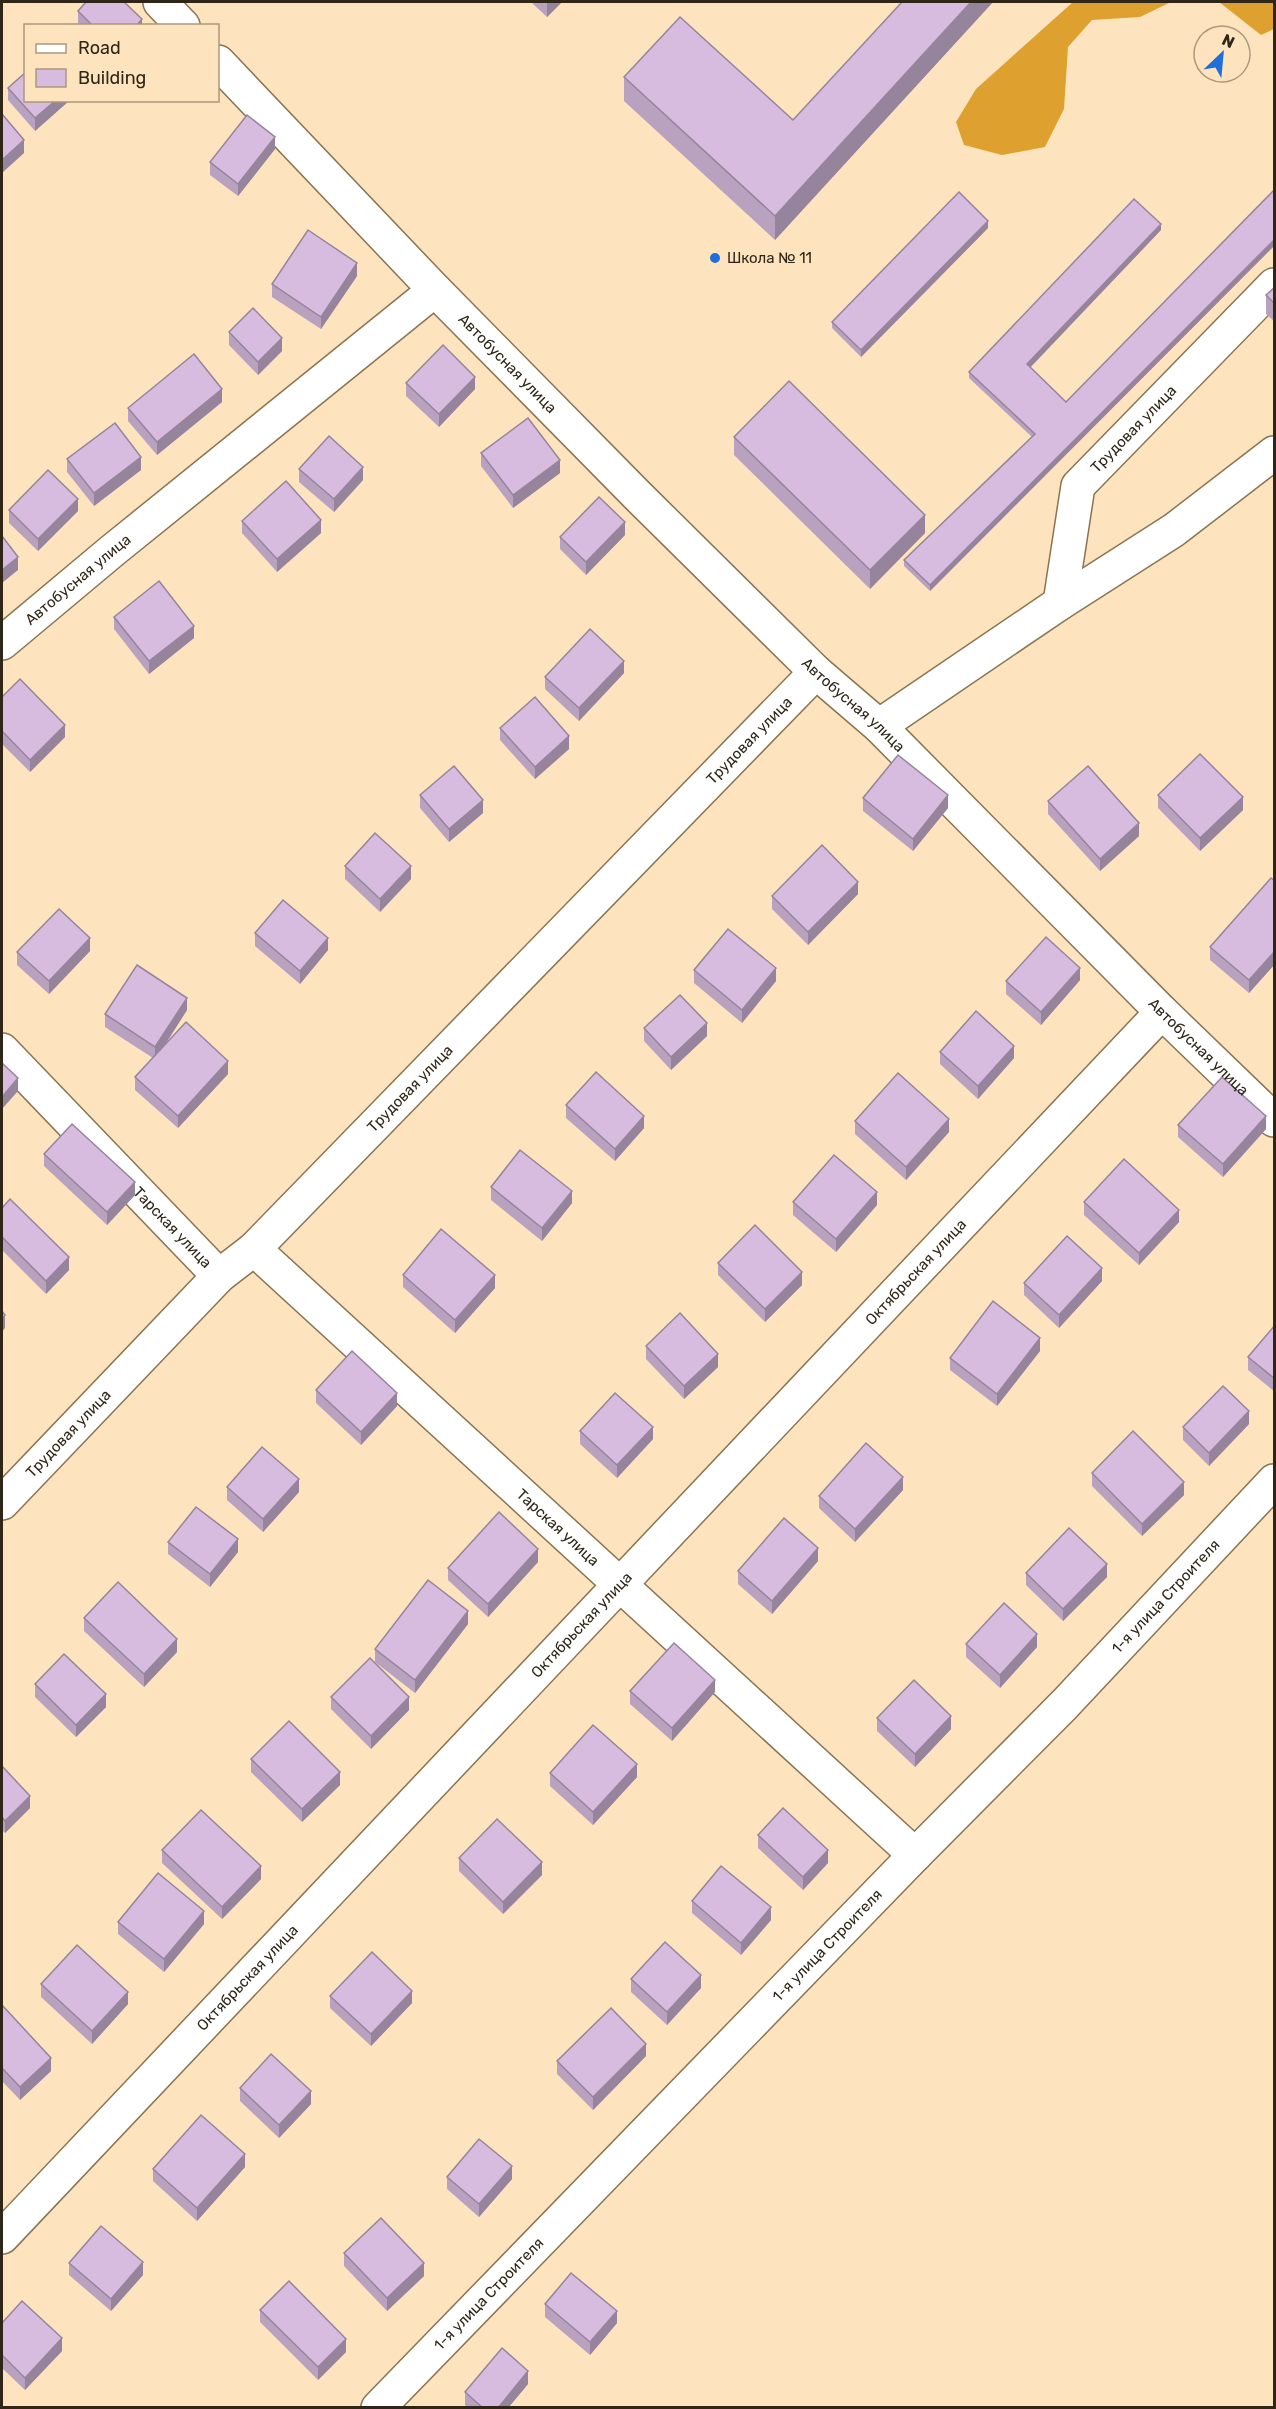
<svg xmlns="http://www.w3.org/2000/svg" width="1276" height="2409" font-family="Rubik,sans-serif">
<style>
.forest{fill:#dea12f}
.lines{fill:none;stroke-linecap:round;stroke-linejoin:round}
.minor-casing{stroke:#8a7451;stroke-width:36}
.tertiary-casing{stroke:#8a7451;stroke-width:36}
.minor{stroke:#fff;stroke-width:33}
.tertiary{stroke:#fff;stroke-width:33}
.wall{fill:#b9a2c0}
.shaded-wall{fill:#96849c}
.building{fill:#d7bcdf;stroke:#96849c;stroke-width:1.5}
.poi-dot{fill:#206ed9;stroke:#fde4be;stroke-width:2}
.labels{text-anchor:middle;stroke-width:6;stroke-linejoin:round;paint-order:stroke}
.poi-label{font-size:15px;fill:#2f2617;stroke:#fde4be;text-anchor:start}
.street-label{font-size:15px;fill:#2f2617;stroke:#fde4be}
</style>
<rect width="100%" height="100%" fill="#fde4be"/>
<g class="forest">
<polygon points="1073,2 1171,2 1140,17 1092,20 1068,47 1064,109 1045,147 1002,155 964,145 956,122 976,89"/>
<polygon points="1219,2 1274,2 1274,29 1261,35"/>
</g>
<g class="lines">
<defs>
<g id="minor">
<polyline points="160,2 183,26"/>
<path id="s1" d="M218 62 435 290 638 496 816 672 879 726 1162 1012 1274 1120"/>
<path id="s2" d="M1060 603 1078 486 1274 285"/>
<path id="s3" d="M2 643 112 551 435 290"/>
<polyline points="879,726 1060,603 1174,530 1274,453"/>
<path id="s4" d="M2 1050 219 1276"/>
<path id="s5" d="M254 1249 915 1855"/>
<path id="s6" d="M2 1503 219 1276 254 1249 816 672"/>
<path id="s7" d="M2 2237 1162 1012"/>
</g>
<g id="tertiary">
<path id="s8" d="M378 2408 915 1855 1065 1704 1274 1481"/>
</g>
</defs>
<use href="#minor" class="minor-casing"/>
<use href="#tertiary" class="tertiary-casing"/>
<use href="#minor" class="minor"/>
<use href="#tertiary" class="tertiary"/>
</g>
<g class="wall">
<polygon points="531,2 562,2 547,17"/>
<polygon points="902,2 993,2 775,240 624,101 624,77 793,120"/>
<polygon points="78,11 142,26 80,26 78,23"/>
<polygon points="8,88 26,100 70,100 35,131 8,100"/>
<polygon points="275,149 238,196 210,175 210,162"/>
<polygon points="1275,189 1275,245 930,591 904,566 904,560 1032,437 969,378 969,372 1161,230 1030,367 1066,402"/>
<polygon points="988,228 861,357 832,328 832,322"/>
<polygon points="357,276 321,329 272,297 272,284"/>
<polygon points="1275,287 1275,322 1266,314 1266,295"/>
<polygon points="229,332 282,351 258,375 229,345"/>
<polygon points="406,383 475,389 439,427 406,396"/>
<polygon points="222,402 157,455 128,421 128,408"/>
<polygon points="734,437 925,533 870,589 734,455"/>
<polygon points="481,453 560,473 513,508 481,466"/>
<polygon points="67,459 141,470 94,506 67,472"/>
<polygon points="299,469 363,480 334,512 299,482"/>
<polygon points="9,510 78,511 38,551 9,523"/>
<polygon points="242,521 321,533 277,572 242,533"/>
<polygon points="625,535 586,575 560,549 560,537"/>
<polygon points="114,617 194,638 149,674 114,629"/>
<polygon points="624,673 579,721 545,689 545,677"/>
<polygon points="2,697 65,737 30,772 2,744"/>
<polygon points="500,728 569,749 535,779 500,740"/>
<polygon points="420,795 483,813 449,842 420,808"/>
<polygon points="1158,795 1243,810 1200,851 1158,808"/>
<polygon points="863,798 948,808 913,851 863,811"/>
<polygon points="1048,801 1139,836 1100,871 1048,814"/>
<polygon points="345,866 411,879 380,912 345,879"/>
<polygon points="1275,881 1275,964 1249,993 1210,960 1210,947"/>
<polygon points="858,894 808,945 772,909 772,896"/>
<polygon points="255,933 328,950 300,984 255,946"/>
<polygon points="90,951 49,994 17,965 17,952"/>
<polygon points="694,970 776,981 742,1023 694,983"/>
<polygon points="1080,980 1041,1025 1006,994 1006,981"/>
<polygon points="187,1010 165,1045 228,1074 178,1128 135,1090 135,1077 153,1058 105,1027 105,1014"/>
<polygon points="644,1028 707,1036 671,1070 644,1041"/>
<polygon points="940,1052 1014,1058 978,1099 940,1064"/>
<polygon points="566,1105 644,1128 615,1161 566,1118"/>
<polygon points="855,1121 949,1132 906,1180 855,1134"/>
<polygon points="1178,1125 1266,1129 1223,1177 1178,1137"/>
<polygon points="44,1154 135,1195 107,1225 44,1166"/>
<polygon points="491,1187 572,1203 542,1241 491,1200"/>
<polygon points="793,1202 877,1205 836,1252 793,1215"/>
<polygon points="1084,1202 1179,1222 1139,1265 1084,1215"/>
<polygon points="2,1208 69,1270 46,1294 2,1250"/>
<polygon points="718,1263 802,1285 765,1322 718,1275"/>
<polygon points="403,1275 495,1288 455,1333 403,1287"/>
<polygon points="1102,1281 1059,1328 1024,1295 1024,1283"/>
<polygon points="1275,1325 1275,1392 1248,1370 1248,1357"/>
<polygon points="646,1346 718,1367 684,1399 646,1359"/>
<polygon points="1040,1351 997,1406 950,1370 950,1358"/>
<polygon points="316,1390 397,1406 361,1445 316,1403"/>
<polygon points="1249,1424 1209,1466 1183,1440 1183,1427"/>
<polygon points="580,1431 653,1439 617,1478 580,1444"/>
<polygon points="1092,1473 1184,1495 1142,1536 1092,1486"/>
<polygon points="227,1487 299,1492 263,1532 227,1500"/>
<polygon points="903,1490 855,1542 819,1508 819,1496"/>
<polygon points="168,1542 238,1552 210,1587 168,1554"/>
<polygon points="818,1561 772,1614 738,1584 738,1571"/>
<polygon points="538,1562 488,1617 448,1580 448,1568"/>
<polygon points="1026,1573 1107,1577 1063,1621 1026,1585"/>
<polygon points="84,1618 177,1652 144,1687 84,1631"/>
<polygon points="468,1624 415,1693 375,1662 375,1649"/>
<polygon points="966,1644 1037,1647 1000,1688 966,1657"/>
<polygon points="35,1684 106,1707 76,1737 35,1697"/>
<polygon points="630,1691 715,1692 672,1741 630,1704"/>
<polygon points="331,1697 409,1710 371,1749 331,1709"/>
<polygon points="877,1718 951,1729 915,1767 877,1731"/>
<polygon points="251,1759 340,1785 302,1822 251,1772"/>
<polygon points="2,1766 30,1808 5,1833 2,1830"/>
<polygon points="550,1773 637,1777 593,1825 550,1786"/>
<polygon points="758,1835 828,1863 803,1890 758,1848"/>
<polygon points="162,1850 261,1879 222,1919 162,1863"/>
<polygon points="459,1858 542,1875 503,1914 459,1871"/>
<polygon points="692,1901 771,1920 741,1955 692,1913"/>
<polygon points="118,1922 204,1924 164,1972 118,1934"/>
<polygon points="631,1979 701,1988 667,2025 631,1992"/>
<polygon points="41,1984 128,2004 92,2044 41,1997"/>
<polygon points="330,1996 412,2003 371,2046 330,2008"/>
<polygon points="2,2005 51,2071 20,2100 2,2081"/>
<polygon points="646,2056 593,2110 557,2074 557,2061"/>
<polygon points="240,2088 311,2104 279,2138 240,2101"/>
<polygon points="245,2167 197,2221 153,2181 153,2169"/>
<polygon points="447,2177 512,2179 479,2217 447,2189"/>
<polygon points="344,2253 424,2276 387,2311 344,2266"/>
<polygon points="69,2263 143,2275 111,2311 69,2275"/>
<polygon points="545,2304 617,2323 590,2355 545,2317"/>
<polygon points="260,2310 346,2352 318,2380 260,2322"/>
<polygon points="2,2323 62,2351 25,2390 2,2368"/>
<polygon points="528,2384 508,2408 468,2408 465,2405 465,2392"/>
</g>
<g class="shaded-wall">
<polygon points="547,2 562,2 547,17"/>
<polygon points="971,2 993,2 775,240 775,216"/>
<polygon points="142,19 142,26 136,26"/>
<polygon points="56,100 70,100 35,131 35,118"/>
<polygon points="275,137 275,149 238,196 238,184"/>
<polygon points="24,140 24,153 2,173 2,160"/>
<polygon points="988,221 988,228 861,357 861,350"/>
<polygon points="1161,224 1161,230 1027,371 1027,364"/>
<polygon points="1275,239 1275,245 930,591 930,585"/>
<polygon points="357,263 357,276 321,329 321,317"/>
<polygon points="282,338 282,351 258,375 258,362"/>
<polygon points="475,377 475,389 439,427 439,414"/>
<polygon points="222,389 222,402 157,455 157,442"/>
<polygon points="141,457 141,470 94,506 94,493"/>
<polygon points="560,460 560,473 513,508 513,495"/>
<polygon points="363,467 363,480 334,512 334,499"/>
<polygon points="78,499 78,511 38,551 38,539"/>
<polygon points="925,515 925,533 870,589 870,570"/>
<polygon points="321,520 321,533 277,572 277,559"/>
<polygon points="625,522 625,535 586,575 586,562"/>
<polygon points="18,557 18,570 2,583 2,570"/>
<polygon points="194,626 194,638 149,674 149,661"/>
<polygon points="624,661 624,673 579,721 579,708"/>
<polygon points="65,725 65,737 30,772 30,760"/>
<polygon points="569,736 569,749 535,779 535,767"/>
<polygon points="948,795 948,808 913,851 913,839"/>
<polygon points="1243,797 1243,810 1200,851 1200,838"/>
<polygon points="483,800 483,813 449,842 449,829"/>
<polygon points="1139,823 1139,836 1100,871 1100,859"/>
<polygon points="411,866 411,879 380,912 380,899"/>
<polygon points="858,882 858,894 808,945 808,932"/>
<polygon points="90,938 90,951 49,994 49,981"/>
<polygon points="328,938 328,950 300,984 300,971"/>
<polygon points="1275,951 1275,964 1249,993 1249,980"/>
<polygon points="776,968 776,981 742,1023 742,1010"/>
<polygon points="1080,968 1080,980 1041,1025 1041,1012"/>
<polygon points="187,998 187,1010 155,1060 155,1047"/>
<polygon points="707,1023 707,1036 671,1070 671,1057"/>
<polygon points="1014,1046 1014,1058 978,1099 978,1086"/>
<polygon points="228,1061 228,1074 178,1128 178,1116"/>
<polygon points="18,1078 18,1091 2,1109 2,1097"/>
<polygon points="644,1116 644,1128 615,1161 615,1149"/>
<polygon points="1266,1116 1266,1129 1223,1177 1223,1164"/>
<polygon points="949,1119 949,1132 906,1180 906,1167"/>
<polygon points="135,1182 135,1195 107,1225 107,1212"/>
<polygon points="572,1191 572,1203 542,1241 542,1228"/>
<polygon points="877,1192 877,1205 836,1252 836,1239"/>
<polygon points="1179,1210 1179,1222 1139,1265 1139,1253"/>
<polygon points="69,1257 69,1270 46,1294 46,1281"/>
<polygon points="1102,1268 1102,1281 1059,1328 1059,1315"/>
<polygon points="802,1272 802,1285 765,1322 765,1309"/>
<polygon points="495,1275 495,1288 455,1333 455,1320"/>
<polygon points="5,1315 5,1328 2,1332 2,1319"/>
<polygon points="1040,1338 1040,1351 997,1406 997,1394"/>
<polygon points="718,1354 718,1367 684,1399 684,1386"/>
<polygon points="397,1393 397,1406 361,1445 361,1432"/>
<polygon points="1249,1411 1249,1424 1209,1466 1209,1453"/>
<polygon points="653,1427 653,1439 617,1478 617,1465"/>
<polygon points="903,1477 903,1490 855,1542 855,1529"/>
<polygon points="299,1479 299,1492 263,1532 263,1519"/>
<polygon points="1184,1482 1184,1495 1142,1536 1142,1524"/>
<polygon points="238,1539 238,1552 210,1587 210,1574"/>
<polygon points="818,1548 818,1561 772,1614 772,1601"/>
<polygon points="538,1549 538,1562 488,1617 488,1604"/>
<polygon points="1107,1564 1107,1577 1063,1621 1063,1609"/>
<polygon points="468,1611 468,1624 415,1693 415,1680"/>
<polygon points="1037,1634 1037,1647 1000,1688 1000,1675"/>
<polygon points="177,1639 177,1652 144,1687 144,1674"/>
<polygon points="715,1680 715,1692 672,1741 672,1728"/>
<polygon points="106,1694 106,1707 76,1737 76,1725"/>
<polygon points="409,1697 409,1710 371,1749 371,1736"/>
<polygon points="951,1716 951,1729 915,1767 915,1754"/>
<polygon points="637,1764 637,1777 593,1825 593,1812"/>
<polygon points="340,1772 340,1785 302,1822 302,1809"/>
<polygon points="30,1796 30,1808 5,1833 5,1821"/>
<polygon points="828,1850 828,1863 803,1890 803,1877"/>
<polygon points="542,1862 542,1875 503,1914 503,1902"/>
<polygon points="261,1866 261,1879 222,1919 222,1907"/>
<polygon points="771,1907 771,1920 741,1955 741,1943"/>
<polygon points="204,1911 204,1924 164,1972 164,1959"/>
<polygon points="701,1975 701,1988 667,2025 667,2012"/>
<polygon points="412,1991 412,2003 371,2046 371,2034"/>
<polygon points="128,1992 128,2004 92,2044 92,2031"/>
<polygon points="646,2044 646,2056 593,2110 593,2097"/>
<polygon points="51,2058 51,2071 20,2100 20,2087"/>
<polygon points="311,2091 311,2104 279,2138 279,2125"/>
<polygon points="245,2154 245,2167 197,2221 197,2208"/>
<polygon points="512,2166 512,2179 479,2217 479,2204"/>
<polygon points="143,2262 143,2275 111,2311 111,2299"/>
<polygon points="424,2263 424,2276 387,2311 387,2298"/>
<polygon points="617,2311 617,2323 590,2355 590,2342"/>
<polygon points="62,2338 62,2351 25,2390 25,2378"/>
<polygon points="346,2339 346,2352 318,2380 318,2367"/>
<polygon points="528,2371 528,2384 508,2408 498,2408"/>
</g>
<g class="building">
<polygon points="86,2 124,2 142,19 136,26 93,26 78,11"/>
<polygon points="902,2 971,2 775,216 624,77 680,17 793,120"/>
<polygon points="26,72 26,100 56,100 35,118 8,88"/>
<polygon points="2,114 24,140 2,160"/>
<polygon points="247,115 275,137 238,184 210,162"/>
<polygon points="1275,189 1275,239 930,585 904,560 1035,434 969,372 1134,199 1161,224 1027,364 1066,402"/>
<polygon points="959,192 988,221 861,350 832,322"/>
<polygon points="308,230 357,263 321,317 272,284"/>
<polygon points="1275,287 1275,304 1266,295"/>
<polygon points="253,308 282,338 258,362 229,332"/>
<polygon points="443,345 475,377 439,414 406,383"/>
<polygon points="194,354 222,389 157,442 128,408"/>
<polygon points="789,381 925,515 870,570 734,437"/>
<polygon points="528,418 560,460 513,495 481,453"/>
<polygon points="115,423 141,457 94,493 67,459"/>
<polygon points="329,436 363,467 334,499 299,469"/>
<polygon points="48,470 78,499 38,539 9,510"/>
<polygon points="286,481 321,520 277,559 242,521"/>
<polygon points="599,497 625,522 586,562 560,537"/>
<polygon points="2,536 18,557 2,570"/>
<polygon points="159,581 194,626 149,661 114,617"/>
<polygon points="590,629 624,661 579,708 545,677"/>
<polygon points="20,679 65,725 30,760 2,731 2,697"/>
<polygon points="535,697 569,736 535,767 500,728"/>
<polygon points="1200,754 1243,797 1200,838 1158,795"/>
<polygon points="898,755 948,795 913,839 863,798"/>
<polygon points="454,766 483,800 449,829 420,795"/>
<polygon points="1088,766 1139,823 1100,859 1048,801"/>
<polygon points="375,833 411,866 380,899 345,866"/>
<polygon points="822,845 858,882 808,932 772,896"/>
<polygon points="1271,878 1275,881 1275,951 1249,980 1210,947"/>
<polygon points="283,900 328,938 300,971 255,933"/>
<polygon points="59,909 90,938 49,981 17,952"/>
<polygon points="728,929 776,968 742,1010 694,970"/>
<polygon points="1046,937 1080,968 1041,1012 1006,981"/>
<polygon points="137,965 187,998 155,1047 105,1014"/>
<polygon points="680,995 707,1023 671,1057 644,1028"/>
<polygon points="976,1011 1014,1046 978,1086 940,1052"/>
<polygon points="186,1022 228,1061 178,1116 135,1077"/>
<polygon points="2,1063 18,1078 2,1097"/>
<polygon points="596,1072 644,1116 615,1149 566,1105"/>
<polygon points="898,1073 949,1119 906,1167 855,1121"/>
<polygon points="1222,1077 1266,1116 1223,1164 1178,1125"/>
<polygon points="72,1124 135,1182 107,1212 44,1154"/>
<polygon points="520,1150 572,1191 542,1228 491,1187"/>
<polygon points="834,1155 877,1192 836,1239 793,1202"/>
<polygon points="1124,1159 1179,1210 1139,1253 1084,1202"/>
<polygon points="10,1199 69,1257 46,1281 2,1237 2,1208"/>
<polygon points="755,1225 802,1272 765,1309 718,1263"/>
<polygon points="441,1229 495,1275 455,1320 403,1275"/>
<polygon points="1067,1236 1102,1268 1059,1315 1024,1283"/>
<polygon points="993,1301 1040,1338 997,1394 950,1358"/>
<polygon points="2,1311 5,1315 2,1319"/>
<polygon points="680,1313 718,1354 684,1386 646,1346"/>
<polygon points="1275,1325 1275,1379 1248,1357"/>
<polygon points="352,1351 397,1393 361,1432 316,1390"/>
<polygon points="1223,1386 1249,1411 1209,1453 1183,1427"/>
<polygon points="615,1393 653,1427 617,1465 580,1431"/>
<polygon points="1133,1431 1184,1482 1142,1524 1092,1473"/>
<polygon points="866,1443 903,1477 855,1529 819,1496"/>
<polygon points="262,1447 299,1479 263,1519 227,1487"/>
<polygon points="196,1507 238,1539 210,1574 168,1542"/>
<polygon points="499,1512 538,1549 488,1604 448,1568"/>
<polygon points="784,1518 818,1548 772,1601 738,1571"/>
<polygon points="1069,1528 1107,1564 1063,1609 1026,1573"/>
<polygon points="428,1580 468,1611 415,1680 375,1649"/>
<polygon points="118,1582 177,1639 144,1674 84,1618"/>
<polygon points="1004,1603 1037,1634 1000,1675 966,1644"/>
<polygon points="674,1643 715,1680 672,1728 630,1691"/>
<polygon points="64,1654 106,1694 76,1725 35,1684"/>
<polygon points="370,1658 409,1697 371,1736 331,1697"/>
<polygon points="914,1680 951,1716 915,1754 877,1718"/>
<polygon points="289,1721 340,1772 302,1809 251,1759"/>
<polygon points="593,1725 637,1764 593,1812 550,1773"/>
<polygon points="2,1766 30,1796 5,1821 2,1817"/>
<polygon points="783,1808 828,1850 803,1877 758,1835"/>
<polygon points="201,1810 261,1866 222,1907 162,1850"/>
<polygon points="497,1819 542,1862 503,1902 459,1858"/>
<polygon points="721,1866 771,1907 741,1943 692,1901"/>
<polygon points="158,1873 204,1911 164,1959 118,1922"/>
<polygon points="665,1942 701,1975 667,2012 631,1979"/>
<polygon points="77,1945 128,1992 92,2031 41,1984"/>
<polygon points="372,1952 412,1991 371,2034 330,1996"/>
<polygon points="2,2005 51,2058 20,2087 2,2068"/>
<polygon points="611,2008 646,2044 593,2097 557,2061"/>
<polygon points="271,2054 311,2091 279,2125 240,2088"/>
<polygon points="201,2115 245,2154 197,2208 153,2169"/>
<polygon points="479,2139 512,2166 479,2204 447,2177"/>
<polygon points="381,2218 424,2263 387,2298 344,2253"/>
<polygon points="101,2226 143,2262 111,2299 69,2263"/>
<polygon points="571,2273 617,2311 590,2342 545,2304"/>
<polygon points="289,2281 346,2339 318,2367 260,2310"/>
<polygon points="22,2301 62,2338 25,2378 2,2355 2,2323"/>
<polygon points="502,2348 528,2371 498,2408 483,2408 465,2392"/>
</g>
<circle class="poi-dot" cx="715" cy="258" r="6"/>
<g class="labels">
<g class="poi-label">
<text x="727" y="263">Школа № 11</text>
</g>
<g class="street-label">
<text dy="5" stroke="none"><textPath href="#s1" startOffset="418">Автобусная улица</textPath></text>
<text dy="5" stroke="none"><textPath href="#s2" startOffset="198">Трудовая улица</textPath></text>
<text dy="5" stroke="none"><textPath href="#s3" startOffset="99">Автобусная улица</textPath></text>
<text dy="5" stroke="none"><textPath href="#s1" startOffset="904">Автобусная улица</textPath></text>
<text dy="5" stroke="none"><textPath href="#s6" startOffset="1068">Трудовая улица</textPath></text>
<text dy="5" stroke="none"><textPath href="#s1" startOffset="1390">Автобусная улица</textPath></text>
<text dy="5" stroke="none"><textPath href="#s6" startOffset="582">Трудовая улица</textPath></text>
<text dy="5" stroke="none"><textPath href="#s4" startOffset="246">Тарская улица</textPath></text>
<text dy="5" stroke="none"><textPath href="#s7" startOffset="1329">Октябрьская улица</textPath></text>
<text dy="5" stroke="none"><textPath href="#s6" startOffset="96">Трудовая улица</textPath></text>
<text dy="5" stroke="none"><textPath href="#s5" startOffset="412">Тарская улица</textPath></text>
<text dy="5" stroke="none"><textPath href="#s8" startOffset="1131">1-я улица Строителя</textPath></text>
<text dy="5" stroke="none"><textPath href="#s7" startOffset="843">Октябрьская улица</textPath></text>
<text dy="5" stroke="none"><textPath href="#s8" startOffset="645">1-я улица Строителя</textPath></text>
<text dy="5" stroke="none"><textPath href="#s7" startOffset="357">Октябрьская улица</textPath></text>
<text dy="5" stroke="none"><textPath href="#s8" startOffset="159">1-я улица Строителя</textPath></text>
</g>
</g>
<rect width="1276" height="2409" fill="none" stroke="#2f2617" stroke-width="6"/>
<rect x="24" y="24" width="195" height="78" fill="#fde4be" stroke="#ab987b" stroke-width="1.5"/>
<rect x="36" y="44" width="30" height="9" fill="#ffffff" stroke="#ab987b" stroke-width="1.5"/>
<text x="78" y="54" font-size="18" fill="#2f2617">Road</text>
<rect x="36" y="69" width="30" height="18" fill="#d7bcdf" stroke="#ab987b" stroke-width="1.5"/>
<text x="78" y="84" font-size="18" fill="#2f2617">Building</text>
<g transform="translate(1222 54) rotate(26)"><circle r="28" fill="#fde4be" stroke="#ab987b" stroke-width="1.5"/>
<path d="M0-4.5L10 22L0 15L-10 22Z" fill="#206ed9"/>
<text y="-9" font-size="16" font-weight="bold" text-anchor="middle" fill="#2f2617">N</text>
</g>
</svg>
